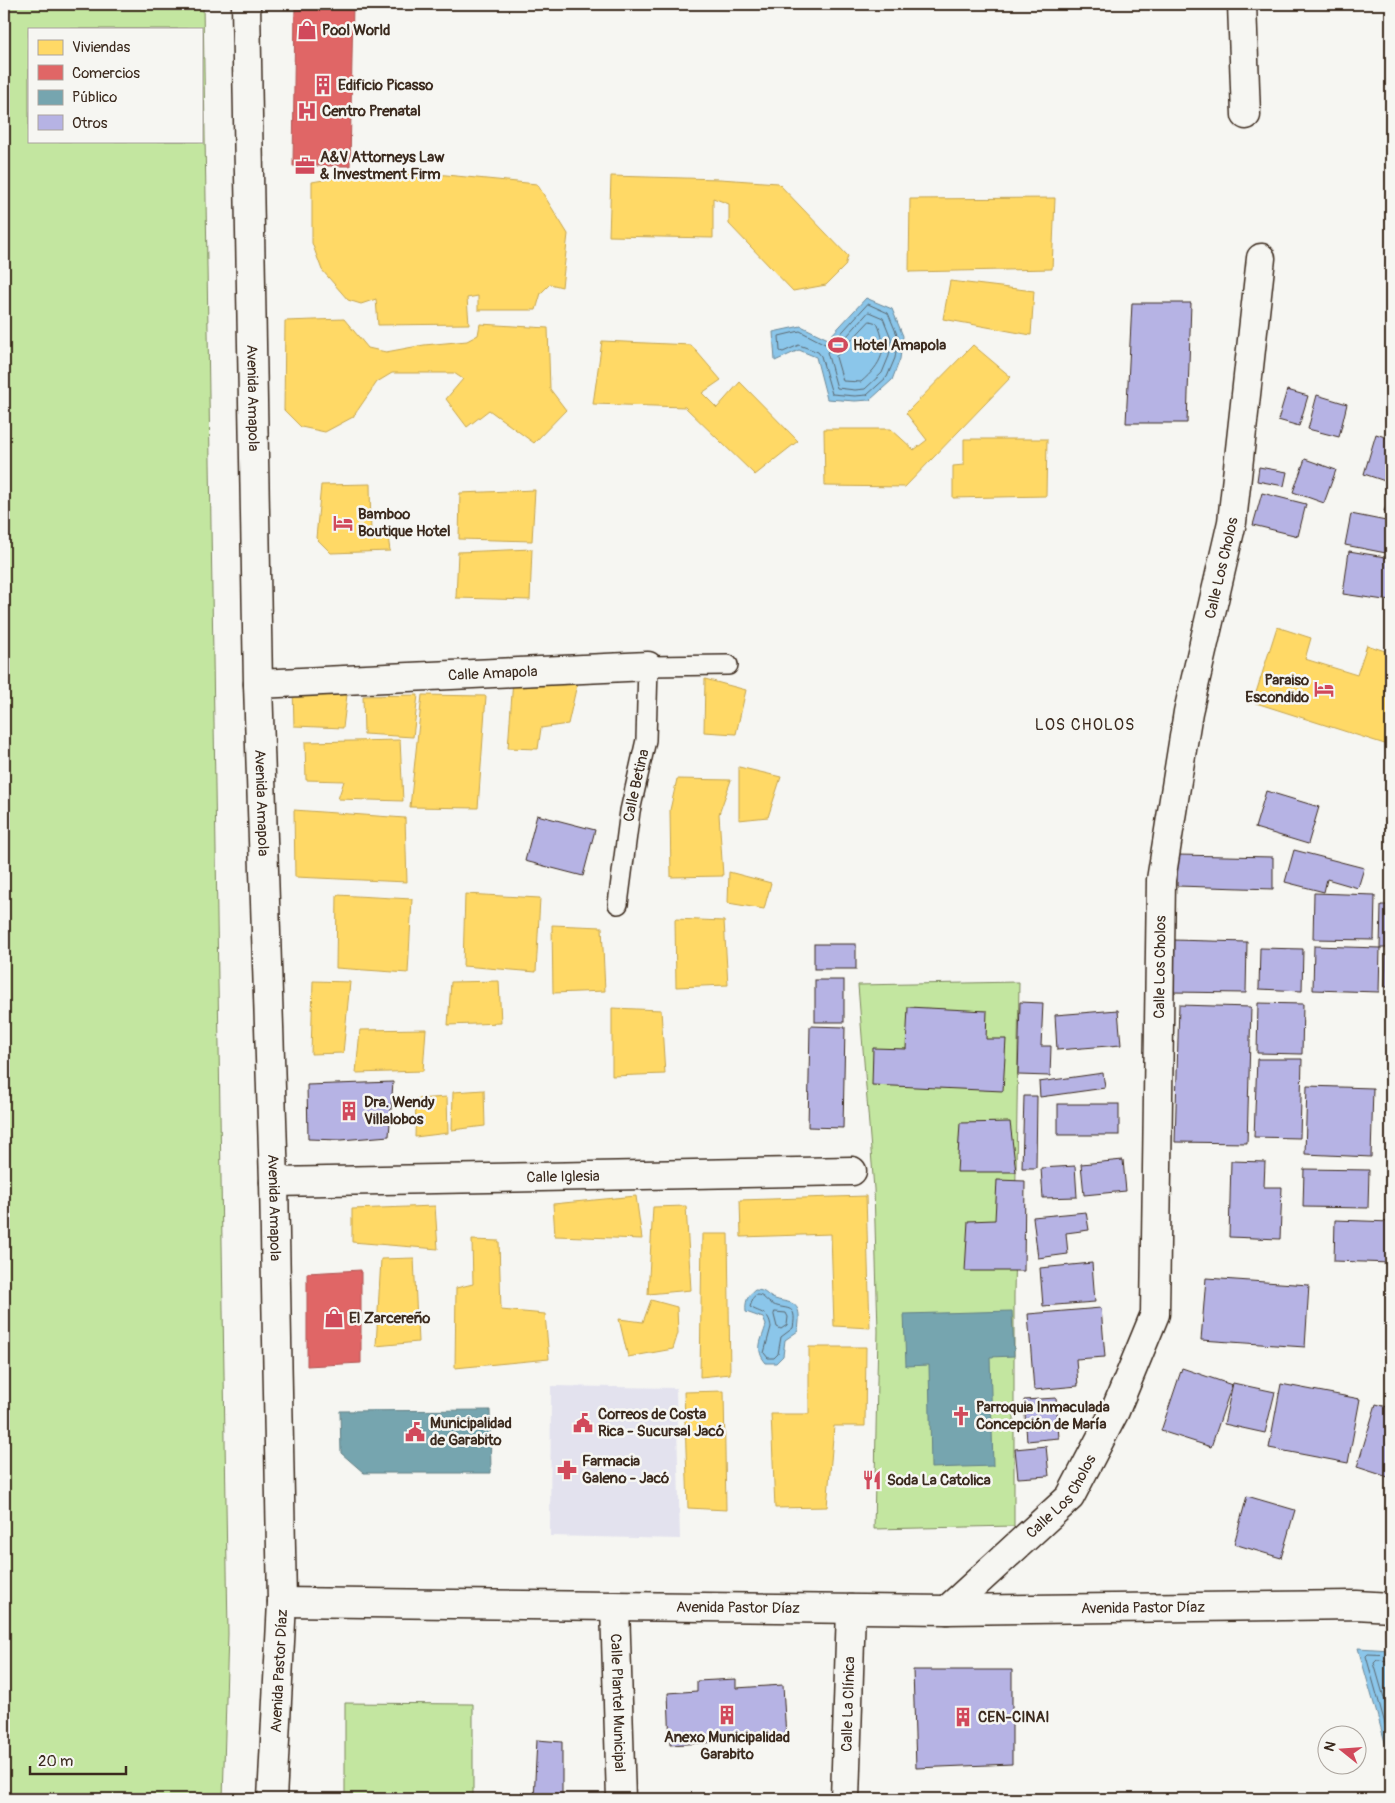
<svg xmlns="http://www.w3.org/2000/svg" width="1395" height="1803" font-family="Pangolin,sans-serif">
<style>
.built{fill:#e3e2ee}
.green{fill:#c3e6a0;stroke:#7f885f;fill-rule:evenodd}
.water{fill:#8bc6ea;stroke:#6b8898}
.homes{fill:#ffd966;stroke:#c4a450}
.shops{fill:#e06666;stroke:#ae5450}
.public{fill:#76a5af;stroke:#648084}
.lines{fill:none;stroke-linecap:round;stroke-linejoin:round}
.shore{stroke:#5b6870;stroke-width:1}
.building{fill:#b6b3e4;stroke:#3b2a1e}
.service-casing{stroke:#3b2a1e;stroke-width:22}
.minor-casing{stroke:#3b2a1e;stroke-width:31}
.tertiary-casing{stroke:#3b2a1e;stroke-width:31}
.service{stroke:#f6f6f2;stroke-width:19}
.minor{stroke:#f6f6f2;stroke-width:28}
.tertiary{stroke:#f6f6f2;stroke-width:28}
.labels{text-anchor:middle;stroke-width:5;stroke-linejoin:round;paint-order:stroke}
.poi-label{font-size:15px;font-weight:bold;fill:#3b2a1e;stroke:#f6f6f2;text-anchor:start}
.street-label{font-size:15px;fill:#3b2a1e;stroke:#f6f6f2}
.neighbourhood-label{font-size:16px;letter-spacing:1px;fill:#3b2a1e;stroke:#f6f6f2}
</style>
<rect width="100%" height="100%" fill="#f6f6f2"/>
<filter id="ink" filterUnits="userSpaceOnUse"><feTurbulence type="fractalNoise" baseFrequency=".02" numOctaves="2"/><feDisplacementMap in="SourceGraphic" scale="10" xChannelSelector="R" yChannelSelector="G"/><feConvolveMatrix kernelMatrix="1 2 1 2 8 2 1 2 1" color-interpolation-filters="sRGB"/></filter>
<g filter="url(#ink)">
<polygon class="built" points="551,1386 676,1388 680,1539 550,1536"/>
<g class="green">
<path d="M4 4H203L228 1634 223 1799H4ZM29 29H201V141H29Z"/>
<polygon points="1019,982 1014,1296 1014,1526 874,1529 878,1331 874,1189 858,985"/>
<polygon points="345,1703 473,1704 473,1799 345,1799"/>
</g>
<g class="water">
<polygon points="866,298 892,309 903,336 900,359 892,380 870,400 855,401 827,399 816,357 799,350 775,361 773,332 801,326 828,339"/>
<path d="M755 1290C767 1290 766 1296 775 1299 780 1301 786 1301 791 1303 802 1307 799 1321 798 1331L785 1340 783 1356 776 1363H766C754 1349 762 1340 766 1325L763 1318 746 1312C745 1302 747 1296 755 1290Z"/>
<polygon points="1391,1526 1391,1580 1389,1580 1386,1546"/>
<polygon points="1358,1648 1391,1650 1391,1763"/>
</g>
<g class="homes">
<polygon points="369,172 436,174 537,184 568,234 562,287 550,284 541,293 536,310 478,310 478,296 467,298 469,324 378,325 376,299 361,304 348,300 322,270 312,243 312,182"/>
<polygon points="611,176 720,179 778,183 848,256 845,266 826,285 793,291 729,224 729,204 713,198 713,238 609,236"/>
<polygon points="1055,198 1052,269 909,272 910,199"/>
<polygon points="950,281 1034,291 1031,335 943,319"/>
<polygon points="344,319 368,348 386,352 424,345 467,341 478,335 480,324 548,328 550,389 566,410 534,443 489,410 467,427 446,399 463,379 454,373 392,373 377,382 353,417 325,432 301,427 284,410 285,321"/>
<polygon points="602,341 691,345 721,380 702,393 717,408 740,382 798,441 755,475 685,407 593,404"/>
<polygon points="973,345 1011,377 905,487 825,486 824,429 891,429 914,450 927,440 906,413"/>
<polygon points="964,439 1047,439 1046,496 953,498 953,466 964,465"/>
<polygon points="370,484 371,537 388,536 390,551 331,553 316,538 321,485"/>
<polygon points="535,490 532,541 459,539 460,493"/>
<polygon points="532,549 530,600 456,598 458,552"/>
<polygon points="1277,627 1311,638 1305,659 1357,675 1367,645 1391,653 1391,746 1253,702"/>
<polygon points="705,679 746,690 736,734 704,732"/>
<polygon points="513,680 578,680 568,724 541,728 538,749 508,748"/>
<polygon points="348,686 343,728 294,726 293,688"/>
<polygon points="418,695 413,737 364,734 363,696"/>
<polygon points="422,695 486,696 478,808 410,807"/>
<polygon points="400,740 403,801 338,799 344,781 306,780 305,742"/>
<polygon points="739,767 781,777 768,817 739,820"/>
<polygon points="677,779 731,780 719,814 723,876 671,877 670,810"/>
<polygon points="294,810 405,818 407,882 295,877"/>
<polygon points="729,872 771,883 764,909 728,903"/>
<polygon points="465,894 540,898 536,972 463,966"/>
<polygon points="337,895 412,899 408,973 336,968"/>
<polygon points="675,919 724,921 728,985 676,987"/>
<polygon points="552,925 602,927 605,991 553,993"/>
<polygon points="313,981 350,982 343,1053 311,1054"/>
<polygon points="499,981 501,1023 448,1025 451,982"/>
<polygon points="612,1008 661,1010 665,1074 612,1076"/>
<polygon points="426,1029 423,1071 356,1073 360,1030"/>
<polygon points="484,1090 485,1126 452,1130 453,1092"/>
<polygon points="447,1097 448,1133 415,1137 416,1099"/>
<polygon points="636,1196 642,1239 555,1236 553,1204"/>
<polygon points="866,1196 870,1328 834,1326 831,1234 741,1237 740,1200"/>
<polygon points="435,1206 438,1249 352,1242 352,1209"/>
<polygon points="686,1206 691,1290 648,1294 653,1207"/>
<polygon points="702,1234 728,1234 730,1374 700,1377"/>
<polygon points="472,1240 499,1241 501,1310 545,1314 549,1359 455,1368 456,1288 473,1284"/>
<polygon points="414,1258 418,1342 376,1346 381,1259"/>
<polygon points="651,1300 677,1307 678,1333 673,1349 628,1357 619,1319 643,1322"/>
<polygon points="809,1347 866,1347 865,1426 834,1426 827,1507 775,1508 771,1414 809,1414"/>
<polygon points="724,1391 726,1510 688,1508 684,1392"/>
</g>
<g class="shops">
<polygon points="295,4 353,4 350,166 293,166"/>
<polygon points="361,1270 361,1363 307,1366 307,1273"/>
</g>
<g class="public">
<polygon points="1012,1311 1014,1356 990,1357 993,1466 931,1468 929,1365 906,1366 904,1314"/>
<polygon points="490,1410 491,1473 364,1473 341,1453 340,1411"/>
</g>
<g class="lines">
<g class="shore">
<polygon points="868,304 888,313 898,337 895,358 887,377 867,395 855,396 832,394 821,356 818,352 799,345 783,352 780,351 779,336 800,331 825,344 831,344"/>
<polygon points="869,312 883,318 891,338 889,356 882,373 865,389 855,390 837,388 827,352 837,347"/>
<path d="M870 321 877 323C889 349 882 364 861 382L843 381 836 357Z"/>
<path d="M756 1295C764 1295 764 1299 770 1303 785 1312 798 1301 793 1328L781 1337 778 1354 774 1358H768L764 1353 771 1327C769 1311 761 1314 750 1307L753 1298Z"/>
<polygon points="775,1312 786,1313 788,1317 787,1325 781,1329 777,1327 774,1315"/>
<polyline points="1391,1655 1368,1654 1366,1656 1391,1745"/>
<polyline points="1391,1661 1377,1660 1374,1663 1391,1722"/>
</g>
</g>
<g class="building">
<polygon points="1132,303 1191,303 1187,423 1126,423"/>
<polygon points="1287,390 1308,396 1299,426 1278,420"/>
<polygon points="1317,395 1347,404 1339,437 1308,429"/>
<polygon points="1376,434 1391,439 1391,483 1364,474"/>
<polygon points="1305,459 1336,470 1324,503 1293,492"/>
<polygon points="1259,467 1287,472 1284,486 1257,481"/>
<polygon points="1262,493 1306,504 1298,536 1253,525"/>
<polygon points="1387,504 1391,506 1391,514 1384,511"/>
<polygon points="1351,514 1391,522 1391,554 1345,545"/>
<polygon points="1349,551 1391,558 1391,601 1343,594"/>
<polygon points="1266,791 1319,807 1308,844 1255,828"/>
<polygon points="537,815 595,830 583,876 525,861"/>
<polygon points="1294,850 1364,868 1358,888 1327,879 1324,892 1285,882"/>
<polygon points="1178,855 1273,857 1273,889 1177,886"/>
<polygon points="1314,893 1375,895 1374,940 1313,939"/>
<polygon points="1381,905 1391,905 1391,948 1380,948"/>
<polygon points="1173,940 1247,942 1246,993 1171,992"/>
<rect x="814" y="944" width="42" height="25"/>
<polygon points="1314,946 1380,948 1379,992 1313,990"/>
<polygon points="1260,948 1303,949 1302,991 1259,989"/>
<polygon points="1386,955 1391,955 1391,987 1385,987"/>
<rect x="815" y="980" width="29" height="42"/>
<polygon points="1020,1002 1043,1003 1041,1046 1051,1046 1050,1076 1018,1075"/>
<polygon points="1258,1003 1303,1004 1302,1054 1257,1053"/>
<polygon points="1179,1005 1251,1007 1247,1143 1175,1142"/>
<polygon points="908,1007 987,1011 986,1039 1006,1039 1003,1091 872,1085 873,1048 906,1049"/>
<polygon points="1118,1010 1121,1045 1057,1050 1055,1015"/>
<polygon points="810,1026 845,1027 843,1128 808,1127"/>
<polygon points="1387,1055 1391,1055 1391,1105 1386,1105"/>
<polygon points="1257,1059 1302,1059 1300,1138 1254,1137"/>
<polygon points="1103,1073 1105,1088 1040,1097 1039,1082"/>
<polygon points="393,1082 389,1136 341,1140 308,1139 307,1085"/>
<polygon points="1307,1086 1373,1088 1371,1157 1305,1154"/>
<polygon points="1024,1096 1037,1096 1036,1168 1022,1168"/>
<rect x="1058" y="1104" width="61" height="31"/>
<polygon points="1010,1122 1016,1172 957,1172 960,1123"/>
<polygon points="1123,1160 1126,1191 1084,1195 1081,1164"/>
<polygon points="1231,1161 1265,1162 1264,1187 1282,1187 1280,1239 1229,1237"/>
<polygon points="1075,1166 1077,1197 1043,1198 1041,1168"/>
<polygon points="1304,1169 1369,1170 1368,1208 1303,1207"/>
<polygon points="997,1180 1025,1181 1024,1271 965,1271 968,1221 995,1220"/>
<polygon points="1086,1212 1089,1230 1066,1233 1068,1254 1038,1258 1033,1217"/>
<polygon points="1335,1220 1391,1222 1391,1263 1334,1261"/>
<polygon points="1092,1263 1095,1302 1043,1306 1040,1268"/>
<polygon points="1206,1278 1309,1285 1305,1347 1201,1340"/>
<polygon points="1101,1308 1105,1357 1076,1359 1078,1386 1034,1390 1028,1314"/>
<polygon points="1182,1368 1232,1385 1211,1447 1161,1431"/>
<polygon points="1233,1383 1275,1392 1265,1433 1224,1424"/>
<polygon points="1281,1384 1360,1399 1348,1463 1269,1448"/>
<polygon points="1056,1398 1059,1438 1027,1441 1024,1400"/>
<polygon points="1376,1404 1391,1408 1391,1478 1357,1467"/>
<polygon points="1046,1446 1049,1476 1018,1478 1015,1449"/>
<polygon points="1247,1496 1295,1510 1281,1558 1234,1544"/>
<polygon points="913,1670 1012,1670 1012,1764 916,1768"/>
<polygon points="736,1679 736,1688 783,1685 786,1738 670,1745 668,1693 697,1691 697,1681"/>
<polygon points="537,1740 562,1742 562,1799 534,1799"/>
<polygon points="819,1797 819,1799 791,1799"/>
<polygon points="948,1797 948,1799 902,1799"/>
</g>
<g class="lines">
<defs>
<g id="service">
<path id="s1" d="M618 904 630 811 646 740 648 666 728 665"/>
</g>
<g id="minor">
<polyline points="1242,4 1246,115"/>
<path id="s2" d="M258 684 648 666"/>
<path id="s3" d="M274 1182 852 1171"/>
<path id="s4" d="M282 1602 947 1610 1356 1605 1391 1607"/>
<path id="s5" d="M615 1607 621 1799"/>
<path id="s6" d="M947 1610 1070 1497 1115 1411 1155 1314 1161 880 1188 712 1232 522 1261 258"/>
<path id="s7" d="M845 1799 851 1609"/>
</g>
<g id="tertiary">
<path id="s8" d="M246 4 258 684 274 1182 282 1602 272 1799"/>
</g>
</defs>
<use href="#service" class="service-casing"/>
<use href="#minor" class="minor-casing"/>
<use href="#tertiary" class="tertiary-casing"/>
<use href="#service" class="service"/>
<use href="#minor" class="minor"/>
<use href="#tertiary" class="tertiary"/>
</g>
</g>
<defs>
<symbol id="shop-bare" viewBox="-9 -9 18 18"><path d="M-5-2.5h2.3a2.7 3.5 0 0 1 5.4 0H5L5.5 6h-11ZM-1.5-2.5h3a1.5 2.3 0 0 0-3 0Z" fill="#d1495b" stroke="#f6f6f2" stroke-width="2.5" paint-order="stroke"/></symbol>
<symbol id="building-bare" viewBox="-9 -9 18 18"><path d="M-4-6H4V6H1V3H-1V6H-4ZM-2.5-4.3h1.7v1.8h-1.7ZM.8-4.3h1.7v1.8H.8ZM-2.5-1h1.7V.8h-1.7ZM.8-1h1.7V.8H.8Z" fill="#d1495b" stroke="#f6f6f2" stroke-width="2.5" paint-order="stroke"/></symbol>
<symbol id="hospital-bare" viewBox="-9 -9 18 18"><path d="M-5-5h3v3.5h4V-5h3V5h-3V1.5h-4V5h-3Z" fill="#d1495b" stroke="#f6f6f2" stroke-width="2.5" paint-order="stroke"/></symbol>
<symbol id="office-bare" viewBox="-9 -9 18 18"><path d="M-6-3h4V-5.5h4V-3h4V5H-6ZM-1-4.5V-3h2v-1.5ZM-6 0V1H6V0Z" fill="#d1495b" stroke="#f6f6f2" stroke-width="2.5" paint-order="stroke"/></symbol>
<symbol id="stadium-bare" viewBox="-9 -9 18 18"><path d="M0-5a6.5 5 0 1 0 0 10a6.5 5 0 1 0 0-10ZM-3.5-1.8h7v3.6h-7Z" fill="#d1495b" stroke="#f6f6f2" stroke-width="2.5" paint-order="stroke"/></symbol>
<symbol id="hotel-bare" viewBox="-9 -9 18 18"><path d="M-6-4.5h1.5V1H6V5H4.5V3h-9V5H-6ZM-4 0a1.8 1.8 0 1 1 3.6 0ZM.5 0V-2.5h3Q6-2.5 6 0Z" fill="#d1495b" stroke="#f6f6f2" stroke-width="2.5" paint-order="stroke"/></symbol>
<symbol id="church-bare" viewBox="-9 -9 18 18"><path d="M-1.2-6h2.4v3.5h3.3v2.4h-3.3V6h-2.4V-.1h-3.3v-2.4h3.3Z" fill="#d1495b" stroke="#f6f6f2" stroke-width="2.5" paint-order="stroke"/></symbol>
<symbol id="civic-bare" viewBox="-9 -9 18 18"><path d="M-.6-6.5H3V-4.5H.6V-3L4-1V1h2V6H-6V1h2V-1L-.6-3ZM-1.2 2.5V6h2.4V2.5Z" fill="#d1495b" stroke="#f6f6f2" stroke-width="2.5" paint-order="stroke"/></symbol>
<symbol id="pharmacy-bare" viewBox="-9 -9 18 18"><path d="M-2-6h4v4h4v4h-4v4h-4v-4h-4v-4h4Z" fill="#d1495b" stroke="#f6f6f2" stroke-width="2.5" paint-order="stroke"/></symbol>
<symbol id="restaurant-bare" viewBox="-9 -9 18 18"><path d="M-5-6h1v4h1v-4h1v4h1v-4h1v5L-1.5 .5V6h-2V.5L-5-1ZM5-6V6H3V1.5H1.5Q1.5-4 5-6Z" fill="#d1495b" stroke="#f6f6f2" stroke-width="2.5" paint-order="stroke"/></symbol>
</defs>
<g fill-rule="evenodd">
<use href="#shop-bare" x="293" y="16" width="28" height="28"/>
<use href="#building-bare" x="309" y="71" width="28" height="28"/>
<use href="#hospital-bare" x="293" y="97" width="28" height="28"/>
<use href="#office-bare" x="291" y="152" width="28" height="28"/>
<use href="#stadium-bare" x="824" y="331" width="28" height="28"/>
<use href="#hotel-bare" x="329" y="509" width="28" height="28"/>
<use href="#hotel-bare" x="1310" y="675" width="28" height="28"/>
<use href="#building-bare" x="335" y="1097" width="28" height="28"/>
<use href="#shop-bare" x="320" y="1304" width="28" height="28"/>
<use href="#church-bare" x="947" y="1402" width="28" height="28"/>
<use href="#civic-bare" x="569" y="1409" width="28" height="28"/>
<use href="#civic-bare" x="401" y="1418" width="28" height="28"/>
<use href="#pharmacy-bare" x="553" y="1456" width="28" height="28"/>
<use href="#restaurant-bare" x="858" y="1466" width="28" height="28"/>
<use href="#building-bare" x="713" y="1701" width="28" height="28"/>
<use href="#building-bare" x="949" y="1703" width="28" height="28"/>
</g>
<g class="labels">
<g class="poi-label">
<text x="322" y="35">Pool World</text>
<text x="338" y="90">Edificio Picasso</text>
<text x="322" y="116">Centro Prenatal</text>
<text x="320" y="162">A&amp;V Attorneys Law<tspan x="320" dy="17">&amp; Investment Firm</tspan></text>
<text x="853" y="350">Hotel Amapola</text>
<text x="358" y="519">Bamboo<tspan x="358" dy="17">Boutique Hotel</tspan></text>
<text x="1309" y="685" text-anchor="end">Paraiso<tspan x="1309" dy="17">Escondido</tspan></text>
<text x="364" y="1107">Dra. Wendy<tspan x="364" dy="17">Villalobos</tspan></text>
<text x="349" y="1323">El Zarcereño</text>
<text x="976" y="1412">Parroquia Inmaculada<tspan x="976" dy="17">Concepción de María</tspan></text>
<text x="598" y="1419">Correos de Costa<tspan x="598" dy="17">Rica - Sucursal Jacó</tspan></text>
<text x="430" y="1428">Municipalidad<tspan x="430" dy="17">de Garabito</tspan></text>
<text x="582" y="1466">Farmacia<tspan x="582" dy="17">Galeno - Jacó</tspan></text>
<text x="887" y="1485">Soda La Catolica</text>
<text x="978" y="1722">CEN-CINAI</text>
<text x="727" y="1742" text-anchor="middle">Anexo Municipalidad<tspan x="727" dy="17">Garabito</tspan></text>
</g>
<g class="street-label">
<text dy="5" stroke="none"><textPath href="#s8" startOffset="394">Avenida Amapola</textPath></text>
<text dy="5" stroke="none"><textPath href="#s6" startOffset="1121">Calle Los Cholos</textPath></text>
<text dy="5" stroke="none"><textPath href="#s2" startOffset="235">Calle Amapola</textPath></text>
<text dy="5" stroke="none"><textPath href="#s1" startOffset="120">Calle Betina</textPath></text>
<text dy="5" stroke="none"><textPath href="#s8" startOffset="799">Avenida Amapola</textPath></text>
<text dy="5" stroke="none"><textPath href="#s6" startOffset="716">Calle Los Cholos</textPath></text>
<text dy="5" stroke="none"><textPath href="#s3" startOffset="289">Calle Iglesia</textPath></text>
<text dy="5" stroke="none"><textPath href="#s8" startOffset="1204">Avenida Amapola</textPath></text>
<text dy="5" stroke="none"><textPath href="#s6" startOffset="162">Calle Los Cholos</textPath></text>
<text dy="5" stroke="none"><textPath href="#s4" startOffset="456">Avenida Pastor Díaz</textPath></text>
<text dy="5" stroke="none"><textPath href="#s4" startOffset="861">Avenida Pastor Díaz</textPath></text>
<text transform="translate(279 1671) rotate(-87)" y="5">Avenida Pastor Díaz</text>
<text dy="5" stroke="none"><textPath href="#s5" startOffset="96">Calle Plantel Municipal</textPath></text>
<text dy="5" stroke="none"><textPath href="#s7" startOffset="95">Calle La Clínica</textPath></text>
</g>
<g class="neighbourhood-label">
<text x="1085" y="730">LOS CHOLOS</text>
</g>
</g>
<rect width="1395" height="1803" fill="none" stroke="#f6f6f2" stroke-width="20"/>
<rect x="10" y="10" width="1375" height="1783" fill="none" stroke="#3b2a1e" stroke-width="2" filter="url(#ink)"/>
<rect x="28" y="28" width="175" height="115" fill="#f6f6f2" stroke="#aba49d"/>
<rect x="38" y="40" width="25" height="15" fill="#ffd966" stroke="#aba49d"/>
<text x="72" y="52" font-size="15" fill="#3b2a1e">Viviendas</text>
<rect x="38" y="65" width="25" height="15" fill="#e06666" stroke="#aba49d"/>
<text x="72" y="78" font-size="15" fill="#3b2a1e">Comercios</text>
<rect x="38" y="90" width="25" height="15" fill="#76a5af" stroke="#aba49d"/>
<text x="72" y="102" font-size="15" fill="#3b2a1e">Público</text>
<rect x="38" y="115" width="25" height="15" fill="#b6b3e4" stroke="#aba49d"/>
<text x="72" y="128" font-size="15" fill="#3b2a1e">Otros</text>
<g transform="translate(1342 1750) rotate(287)"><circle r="24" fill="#f6f6f2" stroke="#aba49d"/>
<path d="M0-4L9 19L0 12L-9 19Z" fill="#d1495b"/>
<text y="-8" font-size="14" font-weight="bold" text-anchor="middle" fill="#3b2a1e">N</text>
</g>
<path d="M30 1766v8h96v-8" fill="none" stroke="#3b2a1e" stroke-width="2.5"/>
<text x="38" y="1766" font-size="15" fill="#3b2a1e" stroke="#f6f6f2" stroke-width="4" paint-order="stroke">20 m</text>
</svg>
